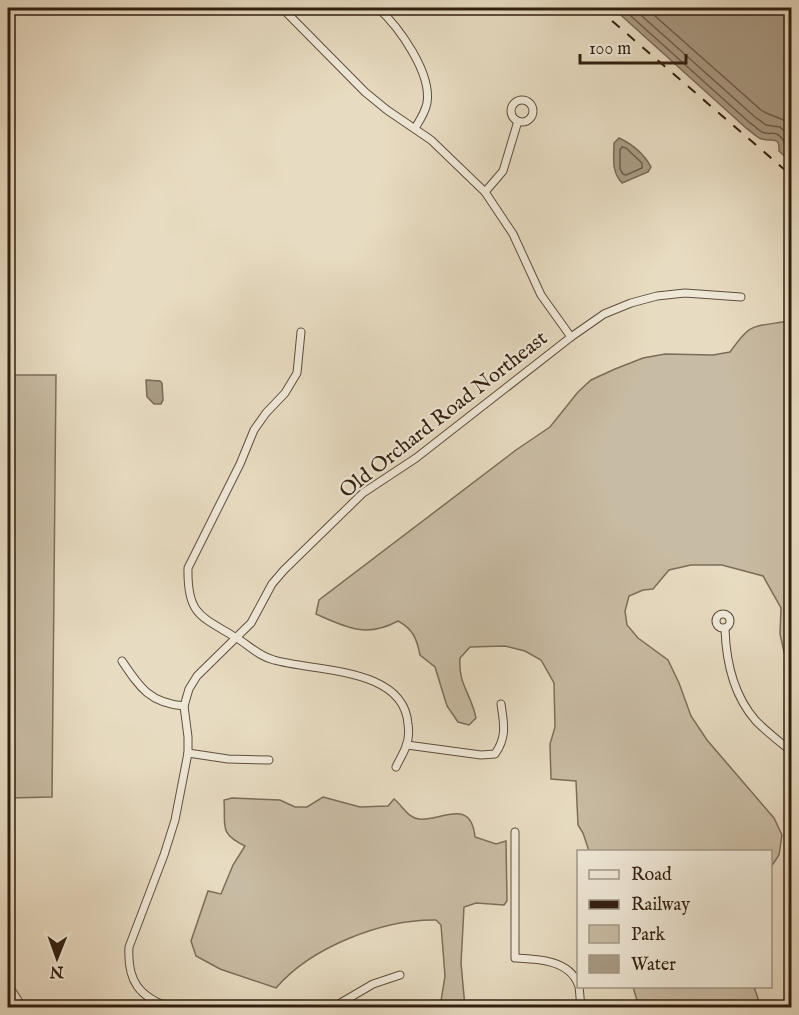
<svg xmlns="http://www.w3.org/2000/svg" width="799" height="1015" font-family="'IM FELL English',serif">
	<style>
		.green { fill: #c8bba3; stroke: #7c6d5a; stroke-width: 1.5 }
		.water { fill: #a99b85; stroke: #796956; stroke-width: 1.5 }
		.lines { fill: none; stroke-linecap: round; stroke-linejoin: round }
		.shore { stroke: #6d5d4a; stroke-width: 1.5 }
		.street-casing { stroke: #5e4e3c; stroke-width: 9 }
		.street { stroke: #efe8d7; stroke-width: 7 }
		.rail { stroke: #311f10; stroke-width: 2; stroke-dasharray: 10 10; stroke-linecap: butt }
		.labels { text-anchor: middle; stroke-width: 4.5; stroke-linejoin: round; paint-order: stroke }
		.street-label { font-size: 21px; fill: #311f10; stroke: #efe8d7 }
	</style>
	<rect width="100%" height="100%" fill="#e7dbc1"/>
	<filter id="stains"><feTurbulence type="fractalNoise" baseFrequency=".00333" numOctaves="4"/><feColorMatrix values="0 0 0 0 .2 0 0 0 0 .09 0 0 0 0 .02 0 0 0 .5 -.17"/></filter>
	<radialGradient id="worn" r=".72"><stop offset=".6" stop-color="#630" stop-opacity="0"/><stop offset="1" stop-color="#630" stop-opacity=".3"/></radialGradient>
	<g class="green">
		<path d="M783,322h9l-1,356 -3,-8 -8,-36 1,-26 -18,-32 -41,-11h-31l-22,5 -16,19 -10,1 -14,6 -4,15 2,14 11,13 30,22 11,23 12,33 16,24 67,78 8,17 -3,20 -8,12 -1,-15 -181,-1 -6,-18 -5,-8 -2,-44 -25,-2 -1,-35 5,-17 -1,-44 -13,-23 -16,-9 -20,-5 -35,1 -10,11c-2,27 11,35 16,60l-7,7 -11,-3 -11,-16 -12,-39 -15,-12c-3,-16 -7,-26 -22,-34 -31,17 -51,7 -82,-7l3,-14 197,-150 34,-23 28,-35 13,-12 24,-11 28,-11 22,-4 48,1 17,-3c20,-28 20,-25 53,-30z"/>
		<polygon points="8,375 56,375 52,797 8,798"/>
		<path d="M323,797l37,10 28,-1 6,-7c8,6 14,19 25,20 20,3 52,-23 56,18l21,7 10,-3 1,60 -3,4 -28,-2 -12,4 -3,56 4,44h-25l5,-31 -4,-51 -5,-5c-53,-1 -125,27 -160,68l-56,-19 -24,-13 -5,-15 17,-50 13,3 12,-29 12,-19c-27,-13 -19,-20 -21,-46l8,-2 48,2 15,7h12z"/>
		<polygon points="633,987 754,987 761,1007 639,1007"/>
	</g>
	<g class="water">
		<path d="M613,8h178v154l-12,-11c1,-16 -7,-9 -17,-12 -5,-1 -11,-8 -16,-11z"/>
		<path d="M619,138c13,6 25,16 32,29l-3,5 -26,11c-11,-11 -8,-26 -8,-40z"/>
		<polygon points="146,380 160,381 162,383 163,400 161,404 154,404 147,397"/>
	</g>
	<g class="lines">
		<g class="shore">
			<path d="M622,8l128,115c4,2 8,7 12,9 5,3 10,0 15,2 8,4 8,14 15,20"/>
			<polyline points="633,8 755,117 766,125 780,127 792,139"/>
			<path d="M646,8l115,102c10,7 21,7 31,15"/>
			<polygon points="622,147 626,148 642,163 642,168 626,175 623,174 620,169 620,150"/>
		</g>
		<g class="street-casing">
			<g id="street">
				<polyline points="282,8 365,92 387,110 431,140 485,192 513,234 541,295 571,337"/>
				<path d="M378,8c21,19 54,65 49,95 -2,10 -7,17 -12,25"/>
				<circle cx="522" cy="111" r="11"/>
				<polyline points="485,192 503,171 518,121"/>
				<path d="M301,332l-4,41 -12,20 -19,20 -12,17 -14,34 -52,104c-1,46 12,48 47,69 14,8 23,19 39,23 42,12 130,7 134,64 1,7 1,15 -2,22 -2,7 -7,14 -10,21"/>
				<circle cx="723" cy="621" r="7"/>
				<path d="M725,629c1,32 9,67 31,92 11,11 24,21 36,31"/>
				<path d="M122,661c18,27 28,42 62,45"/>
				<path d="M407,745l74,10 14,-1c12,-17 9,-30 6,-50"/>
				<polyline points="188,753 228,759 269,760"/>
				<path d="M515,832v126c23,1 54,2 63,26"/>
				<polyline points="8,985 23,1008"/>
				<polyline points="579,986 581,1008"/>
				<path d="M171,1008c-32,-11 -44,-27 -42,-61l35,-92 11,-35 13,-67v-16l-4,-31 5,-17 8,-13 54,-53 21,-39 12,-14 79,-77 53,-35 155,-121 33,-23 27,-11 26,-7 28,-3 56,4"/>
				<polyline points="332,1008 373,984 400,975"/>
			</g>
		</g>
		<use href="#street" class="street"/>
		<polyline class="rail" points="597,8 792,176"/>
	</g>
	<g class="labels">
		<g class="street-label">
			<text transform="translate(443 414) rotate(-38)" y="7">Old Orchard Road Northeast</text>
		</g>
	</g>
	<rect width="799" height="1015" fill="none" stroke="#e7dbc1" stroke-width="30"/>
	<rect x="9" y="9" width="781" height="997" fill="none" stroke="#311f10" stroke-width="3"/>
	<rect x="15" y="15" width="769" height="985" fill="none" stroke="#311f10" stroke-width="1.5"/>
	<rect x="577" y="850" width="195" height="138" fill="#efe8d7" stroke="#a39887" stroke-width="1.5"/>
	<rect x="589" y="870" width="30" height="9" fill="#efe8d7" stroke="#a39887" stroke-width="1.5"/>
	<text x="631" y="880" font-size="18" fill="#311f10">Road</text>
	<rect x="589" y="900" width="30" height="9" fill="#311f10" stroke="#a39887" stroke-width="1.5"/>
	<text x="631" y="910" font-size="18" fill="#311f10">Railway</text>
	<rect x="589" y="925" width="30" height="18" fill="#c8bba3" stroke="#a39887" stroke-width="1.5"/>
	<text x="631" y="940" font-size="18" fill="#311f10">Park</text>
	<rect x="589" y="955" width="30" height="18" fill="#a99b85" stroke="#a39887" stroke-width="1.5"/>
	<text x="631" y="970" font-size="18" fill="#311f10">Water</text>
	<g transform="translate(57 958) rotate(181)" stroke="#efe8d7" stroke-width="4.5" paint-order="stroke">
	<path d="M0-4.5L10 22L0 15L-10 22Z" fill="#311f10"/>
	<text y="-9" font-size="16" font-weight="bold" text-anchor="middle" fill="#311f10">N</text>
	</g>
	<path d="M580 54v9h106v-9" fill="none" stroke="#311f10" stroke-width="3"/>
	<text x="589" y="54" font-size="18" fill="#311f10" stroke="#efe8d7" stroke-width="4.5" paint-order="stroke">100 m</text>
	<rect width="100%" height="100%" filter="url(#stains)"/>
	<rect width="100%" height="100%" fill="url(#worn)"/>
</svg>
